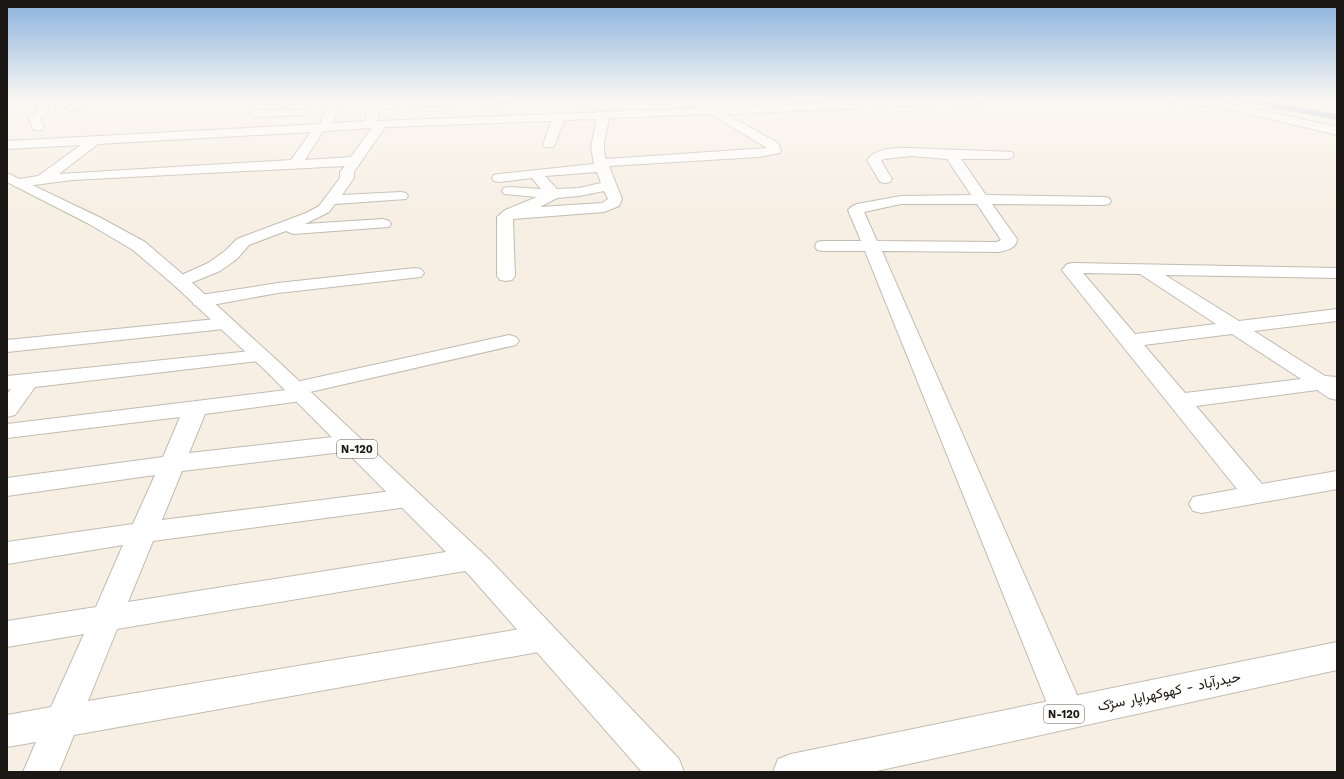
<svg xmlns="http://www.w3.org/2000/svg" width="1344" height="779" font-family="'Work Sans',Vazirmatn,sans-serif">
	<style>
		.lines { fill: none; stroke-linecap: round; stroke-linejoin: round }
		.canal { fill: #9db0cd; fill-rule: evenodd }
		.minor-casing { stroke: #c2bbb1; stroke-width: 2 }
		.trunk-casing { stroke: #c2bbb1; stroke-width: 2 }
		.minor { fill: #fff; fill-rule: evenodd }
		.trunk { fill: #fff; fill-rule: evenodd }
		.labels { text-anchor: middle; stroke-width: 3; stroke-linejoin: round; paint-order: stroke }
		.shield { fill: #fffdfb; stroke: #5f5c59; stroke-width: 1 }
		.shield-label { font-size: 11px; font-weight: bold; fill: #1a1714 }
		.near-street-label { font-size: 14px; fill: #1a1714; stroke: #fffdfb }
	</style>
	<rect width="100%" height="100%" fill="#f7efe4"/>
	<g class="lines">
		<polygon class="canal" points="1241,100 1260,100 1337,114 1337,120 1246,103"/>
		<g class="minor-casing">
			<g id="minor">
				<polygon points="39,100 49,100 46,115 40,119 44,127 42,130 34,130 28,118 35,113"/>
				<polygon points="76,100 87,100 76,111 68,111 66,109"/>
				<path d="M330,100l11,1 -9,22 33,-2 4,-15 6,-3 65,-3h71l-5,3 -126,6 -3,12 531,-21h81l-5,3 -258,11 52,29 3,7 -1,3 -21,4 -150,9 13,33 -3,7 -15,6 -91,7 2,57 -3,4 -6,1 -6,-1 -3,-4v-59l8,-7 32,-13 -33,-3 -2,-3 2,-3 5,-1 32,2 -9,-11 -33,4 -5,-1 -2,-3 2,-3 5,-1 95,-10 -3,-17 6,-28 -33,1 -9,24 -2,3h-8l-2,-3 9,-23 -167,6 -31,45v6l-12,17 59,-3 5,1 2,3 -2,3 -71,5 -6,8 -24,12 78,-5 6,2 2,3 -2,3 -96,7 -7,-3 -37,14 -12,14 -17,12 -39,16 -6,-1 -3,-4 3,-4 33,-15 17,-12 12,-12 69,-26 13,-7 21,-28v-6l5,-6 -273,14 -53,7 -5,-1 -2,-3 2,-3 24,-4 43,-31 -74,4v-8l313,-17zM710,114l57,34 -161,11c-5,-13 1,-28 3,-41zM372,128l-21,29 -46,3 18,-29zM311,132l-20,28 -232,14 39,-30zM597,172l4,11 -22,5 -22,1 -12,-13zM604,191l4,8 -6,4 -62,4 17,-9 22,-2z"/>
				<polygon points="1163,100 1211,100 1253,108 1337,127 1337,135 1232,110 1164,102"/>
				<polygon points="285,109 304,111 306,113 304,115 256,117 252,116 250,114 252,112 256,111"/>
				<path d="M911,148l101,4 2,3 -2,3 -5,1h-46l25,36 118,2 5,1 2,3 -2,3 -5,1 -112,-1 25,35c0,9 -10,11 -18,13l-117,-1 203,462 -5,11 -12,5 -12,-5 -5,-11 -186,-462h-42l-6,-1 -2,-4 2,-4 6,-1h38l-13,-31 3,-3 6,-3 44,-8 70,-1 -24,-36 -36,-3 -27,3 -3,2 11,18 -2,3 -5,1 -5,-1 -13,-22c9,-13 30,-12 44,-12zM901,204h76l24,36 -4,2 -120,-1 -13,-29z"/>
				<path d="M1073,263l264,5v10l-172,-3 74,46 98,-12v12l-83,10 71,45 12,1v23l-8,-2 -12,-8 -121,16 66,78 75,-13v18l-135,24 -9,-2 -4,-7 4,-7 44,-8 -172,-215 -3,-4 5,-6zM1083,273l57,1 76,50 -81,10zM1232,334l69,45 -116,14 -41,-48z"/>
				<polygon points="415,268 421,269 424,273 421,277 278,293 201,307 194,305 192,301 194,297 201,295 278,283"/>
				<polygon points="226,318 233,320 236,324 233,328 7,352 7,340"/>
				<polygon points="509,335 516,337 519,341 516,345 310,392 312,395 309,400 205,414 189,453 351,435 359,438 363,443 359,448 351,451 182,471 162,520 408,489 417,492 421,498 417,504 408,507 153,541 128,602 471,548 481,551 485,559 481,567 471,570 117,629 88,701 544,625 555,629 560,638 555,647 544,651 74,735 59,772 23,772 36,742 7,747 7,715 51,707 84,634 7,647 7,621 96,607 123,545 7,564 7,542 133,524 155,475 7,496 7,478 163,457 180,417 7,438 7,424 286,390 288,384 296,382"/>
				<polygon points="260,350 267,352 270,356 267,360 35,387 15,415 7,417 7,394 11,389 7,390 7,376"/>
			</g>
		</g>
		<g class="trunk-casing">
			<g id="trunk">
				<polygon points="7,173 101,218 145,242 187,278 281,364 490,560 679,759 684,772 642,772 470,576 267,372 175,286 133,250 89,224 7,182"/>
				<polygon points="1337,642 1337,670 872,772 773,772 778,759 791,754"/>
			</g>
		</g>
		<use href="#minor" class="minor"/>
		<use href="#trunk" class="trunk"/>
	</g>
	<linearGradient id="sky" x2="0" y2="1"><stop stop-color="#8ab2dd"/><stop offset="0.48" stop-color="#fbf8f3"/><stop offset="1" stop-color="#fbf8f3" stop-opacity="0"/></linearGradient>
	<rect width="1344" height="209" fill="url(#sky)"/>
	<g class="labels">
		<g class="shield">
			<rect x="337" y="440" width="40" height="18" rx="3"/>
			<rect x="1044" y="705" width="40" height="18" rx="3"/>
		</g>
		<g class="shield-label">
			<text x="357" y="453">N-120</text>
			<text x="1064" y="718">N-120</text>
		</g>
		<g class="near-street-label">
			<text transform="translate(1169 691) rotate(-12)" y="5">حیدرآباد - کھوکھراپار سڑک</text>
		</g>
	</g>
	<rect width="1344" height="779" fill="none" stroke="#1a1714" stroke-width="16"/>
</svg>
